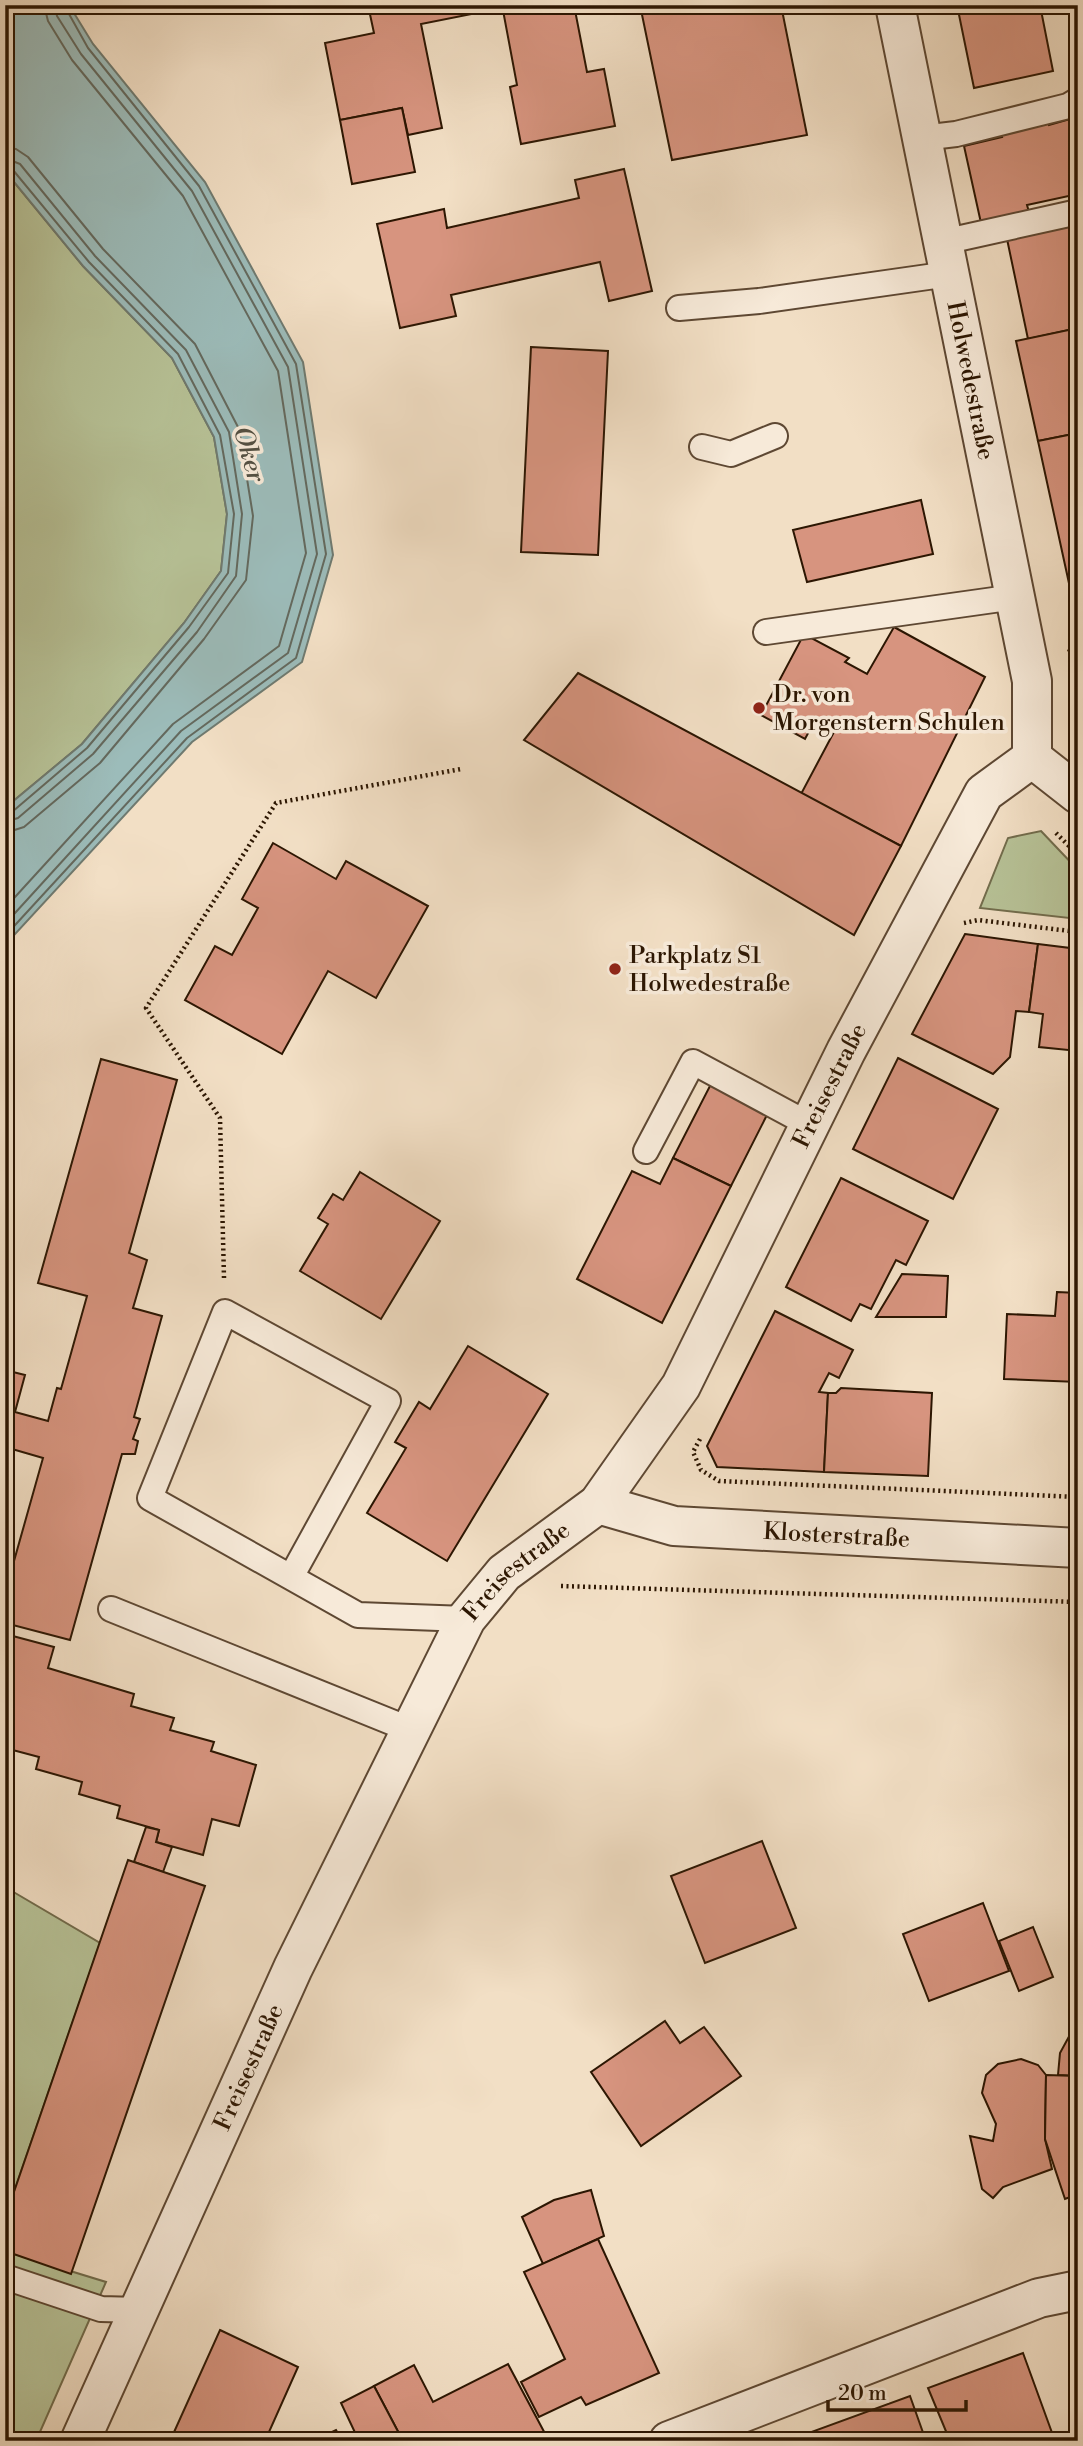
<svg xmlns="http://www.w3.org/2000/svg" width="1083" height="2446" font-family="'Libre Bodoni',serif">
	<style>
		.green { fill: #b7c297; stroke: #726c4c; stroke-width: 2 }
		.water { fill: #9cbcba; stroke: #6f7a70; stroke-width: 2 }
		.lines { fill: none; stroke-linecap: round; stroke-linejoin: round }
		.shore { stroke: #64695e; stroke-width: 2 }
		.building { fill: #d7947f; stroke: #2c1602; stroke-width: 2 }
		.lane-casing { stroke: #5e4833; stroke-width: 28 }
		.street-casing { stroke: #5e4833; stroke-width: 42 }
		.path { stroke: #2c1602; stroke-width: 4.5; stroke-dasharray: 2 3.5; stroke-linecap: butt }
		.lane { stroke: #f7ead9; stroke-width: 24 }
		.street { stroke: #f7ead9; stroke-width: 38 }
		.poi-dot { fill: #8f2418; stroke: #f7ead9; stroke-width: 2.5 }
		.labels { text-anchor: middle; stroke-width: 7; stroke-linejoin: round; paint-order: stroke }
		.street-label { font-size: 24px; fill: #2c1602; stroke: #f7ead9 }
		.poi-label { font-size: 24px; fill: #2c1602; stroke: #f7ead9; text-anchor: start }
		.water-label { font-size: 26px; font-style: italic; fill: #535042; stroke: #f7ead9 }
	</style>
	<rect width="100%" height="100%" fill="#f2dfc5"/>
	<filter id="stains"><feTurbulence type="fractalNoise" baseFrequency=".00286" numOctaves="4"/><feColorMatrix values="0 0 0 0 .2 0 0 0 0 .09 0 0 0 0 .02 0 0 0 .5 -.17"/></filter>
	<radialGradient id="worn" r=".72"><stop offset=".6" stop-color="#630" stop-opacity="0"/><stop offset="1" stop-color="#630" stop-opacity=".3"/></radialGradient>
	<g class="green">
		<polygon points="5,171 83,266 172,358 214,437 227,514 221,571 184,623 82,744 5,808"/>
		<polygon points="1041,831 1078,870 1078,919 980,908 1008,838"/>
		<polygon points="5,1887 100,1943 5,2218"/>
		<polygon points="5,2251 106,2282 36,2441 5,2441"/>
	</g>
	<polygon class="water" points="5,5 69,5 93,44 205,182 303,362 333,555 302,662 192,742 5,945 5,808 82,744 184,623 221,571 227,514 214,437 172,358 83,266 5,171"/>
	<g class="lines">
		<g class="shore">
			<polyline points="5,148 16,149 28,157 103,249 195,344 239,429 253,516 246,580 204,639 100,763 24,827 5,833"/>
			<polyline points="5,158 20,164 95,256 186,350 229,432 242,514 236,576 197,632 93,754 18,818 5,822"/>
			<polyline points="5,167 13,170 89,262 178,354 220,435 234,514 228,573 189,627 87,748 12,812 5,813"/>
			<polyline points="5,908 173,724 279,646 306,553 278,371 183,196 72,60 48,21 44,5"/>
			<polyline points="5,924 181,731 288,653 317,554 288,367 192,191 81,54 57,16 55,5"/>
			<polyline points="5,936 187,738 296,658 326,554 296,364 199,186 88,48 64,5"/>
		</g>
	</g>
	<g class="building">
		<polygon points="368,5 502,5 502,8 421,24 442,128 408,135 402,108 340,120 325,43 374,33"/>
		<polygon points="502,5 574,5 587,72 604,69 615,126 521,144 510,87 517,85"/>
		<polygon points="640,5 781,5 807,135 672,160"/>
		<polygon points="957,5 1040,5 1053,71 974,88"/>
		<polygon points="402,108 415,172 352,184 340,120"/>
		<polygon points="1070,119 1078,153 1078,194 1027,205 1029,212 981,223 964,146 1002,137 1000,131 1048,120 1049,125"/>
		<polygon points="624,169 652,291 609,301 600,262 451,295 456,316 400,328 377,224 444,209 447,228 579,198 575,180"/>
		<polygon points="1078,224 1078,328 1028,339 1007,239"/>
		<polygon points="1078,328 1078,433 1038,441 1016,341"/>
		<polygon points="531,347 608,351 598,555 521,552"/>
		<polygon points="1078,433 1078,596 1072,597 1038,441"/>
		<polygon points="921,500 933,554 807,582 793,530"/>
		<polygon points="894,627 985,677 901,846 801,794 834,732 814,722 805,739 761,715 804,634 849,658 845,662 867,674"/>
		<polygon points="578,673 901,846 854,935 524,740"/>
		<polygon points="273,843 336,879 346,861 428,906 376,998 328,971 282,1054 185,1000 215,946 232,955 258,908 242,899"/>
		<polygon points="965,934 1038,944 1029,1012 1016,1011 1010,1057 993,1074 912,1034"/>
		<polygon points="1038,944 1078,949 1078,1051 1039,1047 1043,1014 1029,1012"/>
		<polygon points="898,1058 998,1109 953,1199 853,1149"/>
		<polygon points="101,1059 177,1080 129,1253 147,1260 133,1308 162,1316 134,1417 140,1419 133,1439 138,1441 135,1454 122,1454 70,1640 5,1623 5,1593 43,1458 5,1447 5,1370 25,1375 15,1412 48,1421 57,1388 61,1389 87,1296 38,1283"/>
		<polygon points="712,1082 769,1111 731,1186 673,1158"/>
		<polygon points="673,1158 731,1186 662,1323 577,1279 632,1171 660,1184"/>
		<polygon points="360,1172 440,1221 381,1319 300,1271 328,1224 318,1218 333,1194 343,1200"/>
		<polygon points="841,1178 928,1221 906,1265 896,1260 871,1309 860,1304 851,1321 786,1287"/>
		<polygon points="902,1274 948,1276 946,1317 876,1317"/>
		<polygon points="1057,1292 1078,1293 1078,1382 1004,1379 1007,1314 1055,1316"/>
		<polygon points="775,1311 853,1350 839,1378 829,1373 819,1392 828,1393 824,1472 717,1467 707,1446"/>
		<polygon points="468,1346 548,1394 447,1561 367,1513 406,1448 395,1442 419,1402 430,1409"/>
		<polygon points="841,1388 932,1393 928,1476 824,1472 828,1393 836,1393"/>
		<polygon points="9,1635 54,1647 48,1668 134,1694 131,1706 174,1718 170,1730 214,1742 211,1751 256,1765 239,1826 212,1819 203,1855 156,1842 159,1830 117,1818 120,1806 79,1794 82,1782 36,1769 39,1757 5,1748 5,1649"/>
		<polygon points="146,1827 159,1830 156,1842 172,1847 163,1872 134,1862"/>
		<polygon points="762,1841 796,1928 705,1963 671,1876"/>
		<polygon points="128,1860 205,1886 71,2274 5,2251 5,2218"/>
		<polygon points="983,1903 1009,1971 929,2001 903,1934"/>
		<polygon points="1033,1927 1053,1977 1019,1991 999,1941"/>
		<polygon points="1078,2020 1078,2076 1058,2075 1060,2053"/>
		<polygon points="665,2021 680,2043 704,2027 741,2076 641,2146 591,2072"/>
		<polygon points="1021,2059 1038,2065 1046,2075 1045,2139 1052,2169 1003,2187 993,2198 982,2189 970,2136 993,2141 996,2124 982,2093 986,2075 998,2064"/>
		<polygon points="1046,2075 1078,2076 1078,2194 1065,2199 1045,2139"/>
		<polygon points="591,2190 604,2236 543,2264 522,2217 554,2200"/>
		<polygon points="598,2239 659,2373 586,2405 581,2397 539,2417 521,2382 565,2359 524,2272"/>
		<polygon points="220,2330 298,2367 265,2441 170,2441"/>
		<polygon points="1023,2353 1055,2441 950,2441 928,2388"/>
		<polygon points="508,2364 549,2441 403,2441 374,2386 414,2365 433,2402"/>
		<polygon points="374,2386 403,2441 359,2441 341,2403"/>
		<polygon points="910,2396 926,2441 805,2441 803,2435"/>
		<polygon points="336,2430 342,2441 313,2441"/>
	</g>
	<g class="lines">
		<g class="lane-casing">
			<g id="lane">
				<polyline points="922,138 956,134 1068,106 1078,100"/>
				<polyline points="943,242 1078,212"/>
				<polyline points="679,308 759,301 949,274"/>
				<polyline points="702,447 731,454 775,436"/>
				<polyline points="766,632 1015,597"/>
				<polyline points="646,1151 693,1062 810,1125"/>
				<polyline points="291,1577 388,1401 225,1312 150,1498 358,1615 466,1619"/>
				<polyline points="111,1609 411,1730"/>
				<polyline points="5,2277 101,2309 139,2310"/>
			</g>
		</g>
		<g class="street-casing">
			<g id="street">
				<path id="s1" d="M895,5l137,676v77"/>
				<polyline points="1032,758 1078,794"/>
				<path id="s2" d="M598,1504l76,22 404,22"/>
				<path id="s3" d="M80,2441l213,-473 173,-349 38,-46 94,-69 83,-118 165,-335 138,-258 48,-35"/>
				<polyline points="669,2441 1039,2298 1078,2290"/>
			</g>
		</g>
		<g class="path">
			<polyline points="1068,652 1078,647"/>
			<polyline points="1056,833 1078,855"/>
			<polyline points="964,923 978,920 1078,932"/>
			<polyline points="224,1278 220,1118 146,1008 276,803 461,769"/>
			<polyline points="700,1439 693,1452 701,1470 719,1481 1078,1497"/>
			<polyline points="561,1586 1078,1602"/>
		</g>
		<use href="#lane" class="lane"/>
		<use href="#street" class="street"/>
	</g>
	<g class="poi-dot">
		<circle cx="759" cy="708" r="7"/>
		<circle cx="615" cy="969" r="7"/>
	</g>
	<g class="labels">
		<g class="street-label">
			<text dy="8" stroke="none"><textPath href="#s1" startOffset="383">Holwedestraße</textPath></text>
			<text dy="8" stroke="none"><textPath href="#s3" startOffset="1564">Freisestraße</textPath></text>
			<text dy="8" stroke="none"><textPath href="#s2" startOffset="242">Klosterstraße</textPath></text>
			<text dy="8" stroke="none"><textPath href="#s3" startOffset="978">Freisestraße</textPath></text>
			<text dy="8" stroke="none"><textPath href="#s3" startOffset="410">Freisestraße</textPath></text>
		</g>
		<g class="poi-label">
			<text x="773" y="702">Dr. von<tspan x="773" dy="28">Morgenstern Schulen</tspan></text>
			<text x="629" y="963">Parkplatz S1<tspan x="629" dy="28">Holwedestraße</tspan></text>
		</g>
		<g class="water-label">
			<text transform="translate(250 454) rotate(74)" y="9">Oker</text>
		</g>
	</g>
	<rect width="1083" height="2446" fill="none" stroke="#f2dfc5" stroke-width="28"/>
	<rect x="7" y="7" width="1069" height="2432" fill="none" stroke="#2c1602" stroke-width="3.5"/>
	<rect x="14" y="14" width="1055" height="2418" fill="none" stroke="#2c1602" stroke-width="2"/>
	<path d="M828 2400v10h138v-10" fill="none" stroke="#2c1602" stroke-width="3.5"/>
	<text x="838" y="2400" font-size="21" fill="#2c1602" stroke="#f7ead9" stroke-width="5" paint-order="stroke">20 m</text>
	<rect width="100%" height="100%" filter="url(#stains)"/>
	<rect width="100%" height="100%" fill="url(#worn)"/>
</svg>
